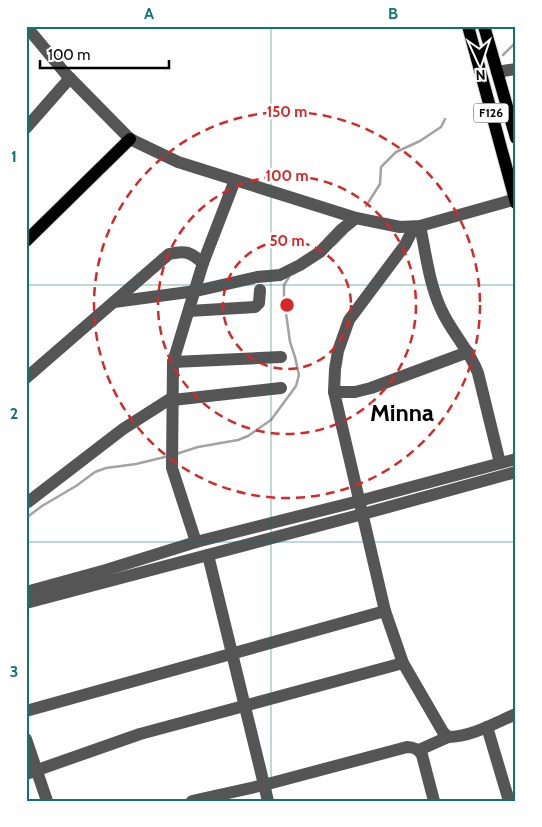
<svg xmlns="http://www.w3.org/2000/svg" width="542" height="827" font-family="Cabin,sans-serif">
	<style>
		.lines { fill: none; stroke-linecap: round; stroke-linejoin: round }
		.stream { stroke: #a3a3a3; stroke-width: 2.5 }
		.major-casing { stroke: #dbdbdb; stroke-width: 14 }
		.minor { stroke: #555; stroke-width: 12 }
		.major { stroke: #000; stroke-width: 12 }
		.grid { fill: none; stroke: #0f766e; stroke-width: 1; stroke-opacity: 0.55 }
		.ring { fill: none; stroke: #d62828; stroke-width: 2.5; stroke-dasharray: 9 6 }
		.labels { text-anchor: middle; stroke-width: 5; stroke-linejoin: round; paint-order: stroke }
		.shield { fill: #fff; stroke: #4c4c4c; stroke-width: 1 }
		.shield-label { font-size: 12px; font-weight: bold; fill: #000 }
		.town-label { font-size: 24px; font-weight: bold; fill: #000; stroke: #fff }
		.centre { fill: #d62828; stroke: #fff; stroke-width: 2.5 }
		.ring-label { font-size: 15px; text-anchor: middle; font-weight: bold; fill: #d62828; stroke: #fff; stroke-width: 5; stroke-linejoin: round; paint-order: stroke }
		.neatline { fill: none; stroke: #0f766e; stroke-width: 2 }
		.grid-label { font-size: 16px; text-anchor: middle; font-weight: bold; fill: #0f766e }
	</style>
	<rect width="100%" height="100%" fill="#fff"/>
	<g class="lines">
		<g class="stream">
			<polyline points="503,55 516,42"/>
			<polyline points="366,206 380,184 381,167 396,152 420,141 441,127 445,119"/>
			<polyline points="334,245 346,233"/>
			<polyline points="176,454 198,447 238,440 248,436 271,420 296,386 299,375 295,357 290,342 284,299 284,285 289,277"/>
			<polyline points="26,518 42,506 76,486 95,472 106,468 136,464 169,456"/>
		</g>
		<g class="major-casing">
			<g id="major">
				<polyline points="468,26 516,203"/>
				<polyline points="484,26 516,138"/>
				<polyline points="26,241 130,139"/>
			</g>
		</g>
		<g class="minor">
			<polyline points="26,26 65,73 130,139 178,162 356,218 400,227 420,226 516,199"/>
			<polyline points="497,72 516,69"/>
			<polyline points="26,128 70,78"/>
			<path d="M420,226c6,28 9,57 21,83 10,23 28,40 37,64l22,90"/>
			<path d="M414,227l-9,18 -56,75 -11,31 -3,18 -1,23 51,219 18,52 40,69 5,5c23,0 47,-14 68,-23"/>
			<polyline points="114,302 196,291 257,277 280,275 300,265 320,252 341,230 356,218"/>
			<polyline points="189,311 255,307 259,303 260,290"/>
			<polyline points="173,362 281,357"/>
			<path d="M26,378l143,-124c17,-4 21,-2 34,9"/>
			<polyline points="334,392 355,392 371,388 468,352"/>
			<polyline points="173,400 281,388"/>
			<polyline points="28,502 123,429 173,397"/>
			<polyline points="196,542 172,468 173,362 203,263 235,180"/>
			<polyline points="208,555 268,801"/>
			<polyline points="26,592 106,570 196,542 359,501 516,459"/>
			<polyline points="26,603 363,514 516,472"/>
			<polyline points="26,711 385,611"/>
			<polyline points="487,727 509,801"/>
			<polyline points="26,739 47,801"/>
			<polyline points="419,750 448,737"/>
			<polyline points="26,774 140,734 403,663"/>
			<path d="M192,801l72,-16 143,-38c7,0 11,2 15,8l12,46"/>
		</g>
		<use href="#major" class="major"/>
	</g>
	<path class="grid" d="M271,26v775M26,285h490M26,542h490"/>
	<g class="ring">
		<circle cx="287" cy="305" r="64"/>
		<circle cx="287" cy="305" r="129"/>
		<circle cx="287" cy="305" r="193"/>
	</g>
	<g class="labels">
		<rect class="shield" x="473.5" y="103.5" width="35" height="19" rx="4"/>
		<g class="shield-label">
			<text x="491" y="117">F126</text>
		</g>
		<g class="town-label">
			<text x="402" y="421">Minna</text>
		</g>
	</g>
	<circle cx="287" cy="305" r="8" class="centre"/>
	<g class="ring-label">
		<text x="287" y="117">150 m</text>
		<text x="287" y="181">100 m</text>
		<text x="287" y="246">50 m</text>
	</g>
	<rect width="542" height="827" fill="none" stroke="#ffffff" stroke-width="55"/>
	<g transform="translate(480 62) rotate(177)" stroke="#ffffff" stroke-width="4" paint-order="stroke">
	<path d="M0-4L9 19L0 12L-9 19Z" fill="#000000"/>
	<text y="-8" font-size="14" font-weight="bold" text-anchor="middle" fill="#000000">N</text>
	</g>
	<path d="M40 60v8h129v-8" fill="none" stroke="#000000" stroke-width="2.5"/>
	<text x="48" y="60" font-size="15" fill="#000000" stroke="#ffffff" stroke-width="4" paint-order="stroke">100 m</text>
	<rect x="28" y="28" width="486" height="772" class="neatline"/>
	<g class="grid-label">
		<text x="149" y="19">A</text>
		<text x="393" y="19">B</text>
		<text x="14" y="162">1</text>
		<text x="14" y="419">2</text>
		<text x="14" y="677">3</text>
	</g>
</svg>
